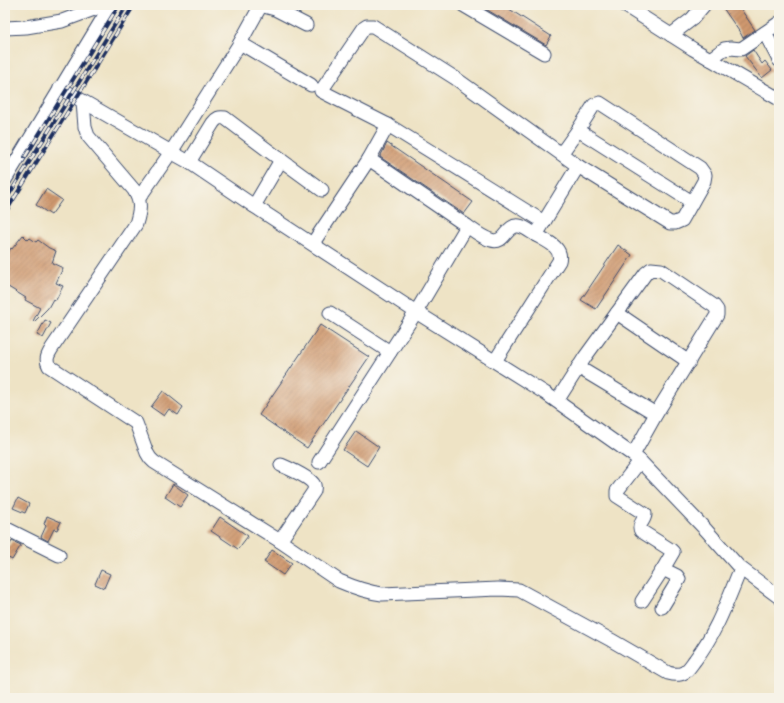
<svg xmlns="http://www.w3.org/2000/svg" width="784" height="703" font-family="'Comic Neue',sans-serif">
	<style>
		.building { fill: url(#building-hatch) }
		.lines { fill: none; stroke-linecap: round; stroke-linejoin: round }
		.minor-casing { stroke: #3b4a6d; stroke-width: 15 }
		.minor { stroke: #fff; stroke-width: 13 }
		.rail-casing { stroke: #1b2f5e; stroke-width: 4 }
		.rail { stroke: #f7f3e8; stroke-width: 2.5; stroke-dasharray: 8; stroke-linecap: butt }
	</style>
	<defs>
		<pattern id="building-hatch" width="6" height="6" patternUnits="userSpaceOnUse"><rect width="6" height="6" fill="#cf986e"/><path d="M-1 1l2-2M0 6l6-6M5 7l2-2" fill="none" stroke="#a77c5e"/></pattern>
	</defs>
	<rect width="100%" height="100%" fill="#f7f3e8"/>
	<filter id="ink" filterUnits="userSpaceOnUse"><feTurbulence type="fractalNoise" baseFrequency=".025" numOctaves="2"/><feDisplacementMap in="SourceGraphic" scale="8" xChannelSelector="R" yChannelSelector="G"/><feConvolveMatrix kernelMatrix="1 2 1 2 8 2 1 2 1" color-interpolation-filters="sRGB"/></filter>
	<filter id="wash" filterUnits="userSpaceOnUse"><feTurbulence type="fractalNoise" baseFrequency=".012" numOctaves="4" result="noise"/><feDisplacementMap in="SourceGraphic" scale="16" xChannelSelector="R" yChannelSelector="G"/><feGaussianBlur stdDeviation="0.9" result="paint"/><feColorMatrix in="noise" values="0 0 0 0 0 0 0 0 0 0 0 0 0 0 0 0 0 1.4 0 .05"/><feComposite in="paint" operator="in"/></filter>
	<g filter="url(#wash)">
		<rect width="100%" height="100%" fill="#eee3c5"/>
		<g id="blocks">
			<g class="building">
				<polygon points="486,5 503,5 551,36 546,45 484,8"/>
				<polygon points="728,5 738,5 755,30 743,38 741,34 723,8"/>
				<polygon points="753,50 762,64 765,61 772,70 762,78 745,56"/>
				<polygon points="387,143 473,202 464,214 380,157"/>
				<polygon points="46,189 62,200 51,215 36,205"/>
				<polygon points="23,235 28,240 30,238 36,242 38,240 49,248 56,251 52,263 63,268 56,283 63,286 56,300 53,299 48,308 34,322 33,321 40,308 25,300 26,298 5,285 5,258 11,248 12,249"/>
				<polygon points="618,245 632,255 596,309 581,300"/>
				<polygon points="45,320 51,323 43,338 37,335"/>
				<polygon points="320,325 369,357 307,448 259,415"/>
				<polygon points="163,391 183,407 178,415 169,409 164,416 151,407"/>
				<polygon points="356,431 379,447 367,466 343,450"/>
				<polygon points="173,484 188,495 180,507 165,497"/>
				<polygon points="18,498 29,504 25,513 13,508"/>
				<polygon points="47,516 61,522 57,530 54,529 48,541 41,537 46,526 44,524"/>
				<polygon points="220,517 248,536 238,549 211,531"/>
				<polygon points="12,541 21,545 12,560 5,556 5,553"/>
				<polygon points="272,550 292,563 283,575 264,562"/>
				<polygon points="101,570 110,574 104,588 95,584"/>
			</g>
		</g>
	</g>
	<g filter="url(#ink)">
		<use href="#blocks" fill-opacity="0" stroke="#3b4a6d" stroke-width="1"/>
		<g class="lines">
			<g class="minor-casing">
				<g id="minor">
					<polyline points="260,5 275,9 306,25"/>
					<polyline points="463,5 544,53"/>
					<polyline points="624,5 693,49 779,99"/>
					<polyline points="5,28 26,27 62,21 105,5"/>
					<polyline points="765,33 779,60"/>
					<polyline points="671,35 692,19 704,5"/>
					<polyline points="240,43 311,85"/>
					<polyline points="710,59 724,49 731,48 741,49 779,23"/>
					<polyline points="60,88 171,152 240,43 261,5"/>
					<path d="M83,102l2,25 3,9 46,54c8,13 6,20 2,34l-84,124c-4,7 -7,11 -3,18l87,57 11,30 3,5 4,4 126,79 59,40c14,6 27,11 43,13l116,-5 21,1 92,50 57,33c4,1 8,2 12,1 7,-1 11,-9 15,-14 21,-28 30,-53 43,-85"/>
					<polyline points="578,130 692,202"/>
					<polyline points="369,159 388,125"/>
					<path d="M189,162l24,-39c4,-5 6,-6 12,-5l56,42"/>
					<polyline points="5,180 111,5"/>
					<path d="M139,198l32,-46 18,10 65,44 162,106 129,81 88,62 7,6 -23,30v5l28,18c0,7 -8,10 -4,17l30,19 2,2 -10,17 -21,32"/>
					<polyline points="254,206 281,160 322,190"/>
					<polyline points="544,222 388,125 321,91 364,28 367,26 373,26 455,78 578,166 670,223 675,223 682,220 704,181 705,175 700,168 600,103 594,105 578,130 561,154"/>
					<path d="M467,226c7,5 16,12 24,14 14,5 15,-16 28,-14 6,1 12,6 17,9"/>
					<polyline points="313,243 369,159 467,226 416,312 319,462"/>
					<polyline points="330,313 390,352"/>
					<polyline points="617,313 689,362"/>
					<path d="M495,361l64,-100c4,-14 -13,-20 -23,-26l42,-69"/>
					<polyline points="578,367 656,414"/>
					<polyline points="557,401 585,357 646,273 651,269 661,270 714,306 717,310 717,315 656,414 633,455"/>
					<polyline points="640,461 706,530 739,567 779,597"/>
					<polyline points="5,528 59,555"/>
					<path d="M280,541l34,-50c0,-2 1,-4 0,-6 -3,-7 -26,-17 -33,-20"/>
					<polyline points="662,607 679,579 677,576 663,569"/>
				</g>
			</g>
			<use href="#minor" class="minor"/>
			<g class="rail-casing">
				<g id="rail">
					<polyline points="25,157 119,5"/>
					<polyline points="5,201 127,5"/>
					<polyline points="5,213 134,5"/>
				</g>
			</g>
			<use href="#rail" class="rail"/>
		</g>
	</g>
	<rect width="784" height="703" fill="none" stroke="#f7f3e8" stroke-width="20"/>
</svg>
